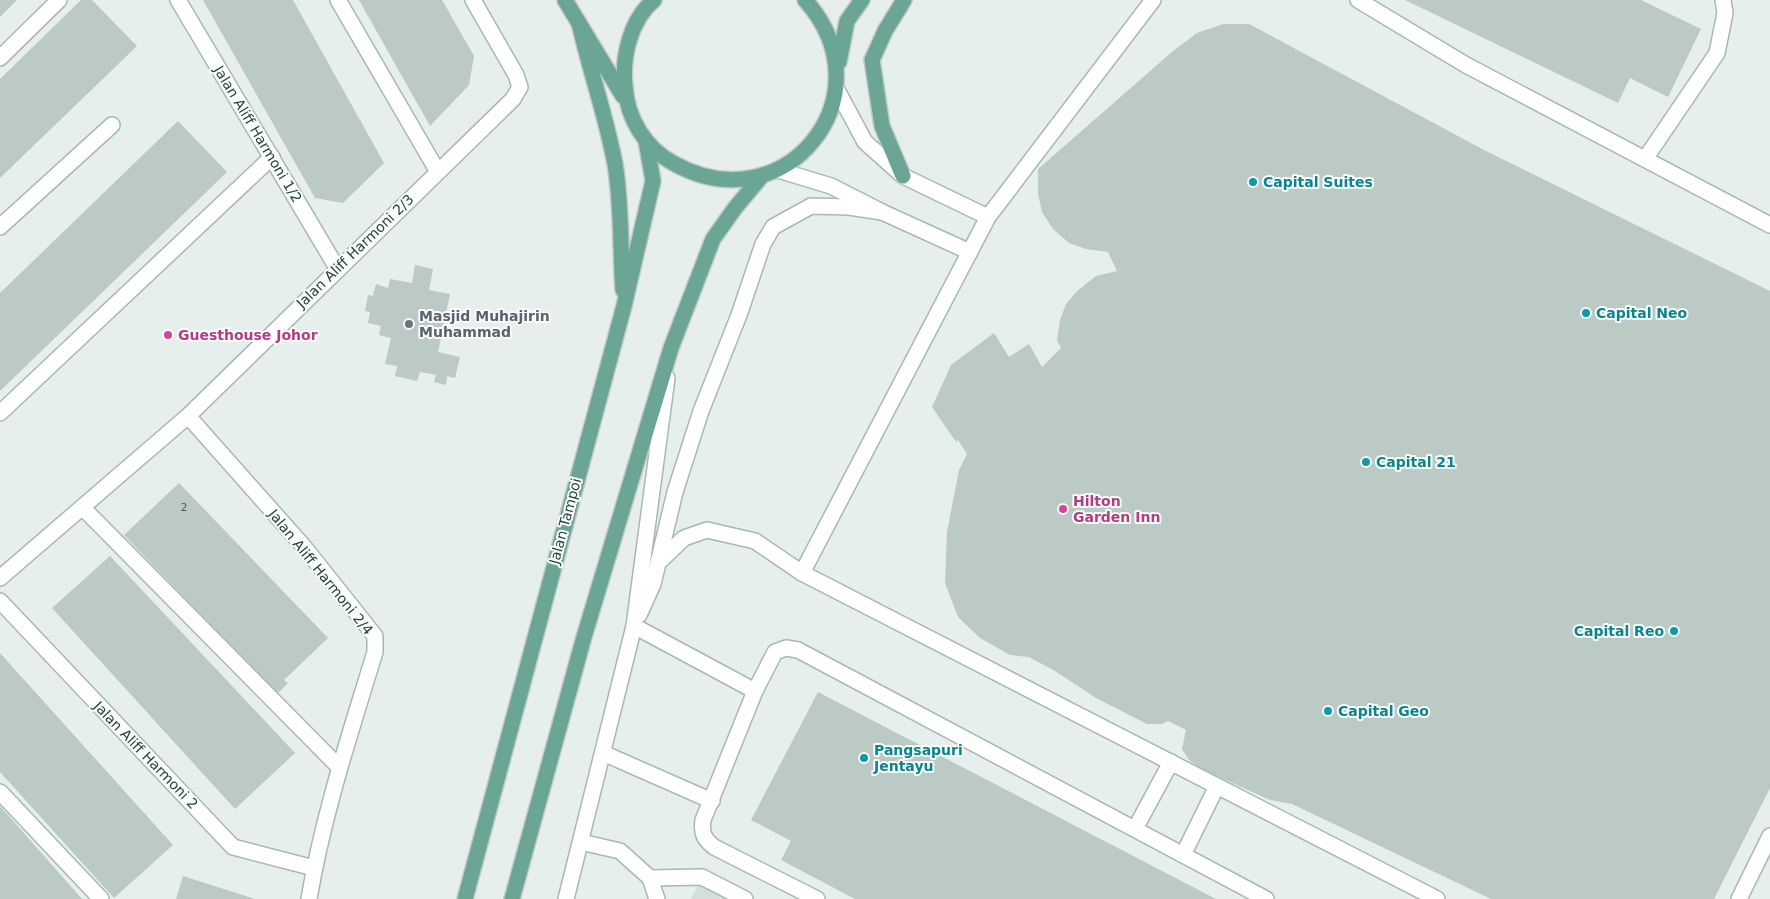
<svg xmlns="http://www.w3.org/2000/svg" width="1770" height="899" font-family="'DejaVu Sans',sans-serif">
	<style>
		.built { fill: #d4dfda }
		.building { fill: #bbcac4 }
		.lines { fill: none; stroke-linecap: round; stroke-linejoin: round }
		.minor-casing { stroke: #a8b8b2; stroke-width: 18 }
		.major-casing { stroke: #c2cac8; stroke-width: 18 }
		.minor { stroke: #fff; stroke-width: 15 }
		.major { stroke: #6aa596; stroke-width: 15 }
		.culture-dot { fill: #0f9aa8; stroke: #f7fbf9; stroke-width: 2 }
		.worship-dot { fill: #6b7280; stroke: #f7fbf9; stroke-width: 2 }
		.hotel-dot { fill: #d1479c; stroke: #f7fbf9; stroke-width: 2 }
		.labels { text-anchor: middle; stroke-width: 4; stroke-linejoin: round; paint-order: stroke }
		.number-label { font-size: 11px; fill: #4a645c }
		.street-label { font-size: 14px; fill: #24423a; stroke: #f7fbf9 }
		.culture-label { font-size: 14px; font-weight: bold; fill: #0d838f; stroke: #f7fbf9; text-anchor: start }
		.worship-label { font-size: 14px; font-weight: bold; fill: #5b616d; stroke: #f7fbf9; text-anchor: start }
		.hotel-label { font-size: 14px; font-weight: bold; fill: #b23c85; stroke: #f7fbf9; text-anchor: start }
	</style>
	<rect width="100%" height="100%" fill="#e6efeb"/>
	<polygon class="built" points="699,884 728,899 691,899"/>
	<g class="building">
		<polygon points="0,0 17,0 0,17"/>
		<polygon points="81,0 92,0 137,46 0,178 0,79"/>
		<polygon points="203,0 293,0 384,163 343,203 315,198"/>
		<polygon points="359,0 442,0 474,56 469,85 430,126"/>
		<polygon points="1405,0 1641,0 1701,29 1668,97 1630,78 1618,103"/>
		<polygon points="1223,24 1249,24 1484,150 1770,291 1770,788 1714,899 1491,899 1292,804 1270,800 1201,769 1189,760 1182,749 1186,730 1168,721 1162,724 1147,724 1096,698 1055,671 1029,657 1010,655 980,638 958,617 945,583 947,532 959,470 967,454 958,440 956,442 932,407 951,365 994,333 1009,357 1029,344 1042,367 1061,348 1057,340 1060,320 1066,304 1077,291 1096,276 1117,271 1108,252 1086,249 1069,243 1053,229 1042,212 1038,194 1038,169 1173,51 1197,33"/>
		<polygon points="178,121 227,172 0,391 0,293"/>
		<polygon points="415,265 433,269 429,290 450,294 438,352 460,357 455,378 447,376 446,385 434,382 436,375 420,372 417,381 395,376 397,366 385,364 391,338 379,335 381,326 368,323 370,312 365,311 368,295 373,296 376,284 388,288 390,279 412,283"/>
		<polygon points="179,483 328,638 284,680 288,683 277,694 124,535"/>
		<polygon points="110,556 295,753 235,809 52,608"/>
		<polygon points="0,653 173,845 114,898 0,772"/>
		<polygon points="818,692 1216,899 855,899 781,860 791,841 751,820"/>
		<polygon points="0,806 82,899 0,899"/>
		<polygon points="183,876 255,899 176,899"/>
	</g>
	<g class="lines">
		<g class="minor-casing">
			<g id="minor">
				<polyline points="178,0 337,268"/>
				<polyline points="338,0 438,172"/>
				<polyline points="1358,0 1466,65 1770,225"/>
				<polyline points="0,58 59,0"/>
				<polyline points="836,88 865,142 903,176 988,217"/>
				<polyline points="1645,159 1717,53 1725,13 1723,0"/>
				<polyline points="778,170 831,186 882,212 970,252"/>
				<polyline points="0,227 112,125"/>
				<polyline points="0,413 272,157"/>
				<path d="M188,416l117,132 70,88v16c-25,82 -52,163 -66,247"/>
				<polyline points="83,508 339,767"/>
				<polyline points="661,560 684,538 707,530 755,541 802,573 1437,899"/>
				<polyline points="802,573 988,217 1153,0"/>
				<polyline points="0,578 188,416 513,99 520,87 516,75 473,0"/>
				<polyline points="0,601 233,847 314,868"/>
				<polyline points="639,615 653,584 675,492 701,411 739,315 763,244 773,227 811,206 849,207 882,212"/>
				<polyline points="634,626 755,691"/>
				<polyline points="603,753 712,801"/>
				<polyline points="0,792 101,899"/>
				<polyline points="1135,829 1171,762"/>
				<polyline points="581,842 620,851 650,878 657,899"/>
				<polyline points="1183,855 1217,786"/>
				<polyline points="650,878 702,877 745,899"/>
				<polyline points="566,899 634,626 667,378"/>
				<path d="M817,899l-103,-52c-10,-8 -13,-14 -11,-27l52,-129 20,-39 11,-4 12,2 468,249"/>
				<polyline points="1739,899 1770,836"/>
			</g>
		</g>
		<g class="major-casing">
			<g id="major">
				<polyline points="565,0 623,96"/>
				<path d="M654,0c-24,20 -32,57 -29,86 2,32 20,62 48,77 111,63 218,-67 132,-163"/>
				<path d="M579,23c11,48 27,93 36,141 7,41 5,85 8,126"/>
				<polyline points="839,62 847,21 862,0"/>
				<polyline points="903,176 882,126 872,60 885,31 904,0"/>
				<polyline points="465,899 624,306 653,181 646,141"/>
				<polyline points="512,899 584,637 671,348 713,239 735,208 761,177"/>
			</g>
		</g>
		<use href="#minor" class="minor"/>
		<use href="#major" class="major"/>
	</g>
	<g class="culture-dot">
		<circle cx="1253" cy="182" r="5"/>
		<circle cx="1586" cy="313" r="5"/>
		<circle cx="1366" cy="462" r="5"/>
		<circle cx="1674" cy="631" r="5"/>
		<circle cx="1328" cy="711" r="5"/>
		<circle cx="864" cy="758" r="5"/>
	</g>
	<circle class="worship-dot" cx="409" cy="324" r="5"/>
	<g class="hotel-dot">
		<circle cx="168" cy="335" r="5"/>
		<circle cx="1063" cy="509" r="5"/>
	</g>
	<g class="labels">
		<g class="number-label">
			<text x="184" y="511">2</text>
		</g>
		<g class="street-label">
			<text transform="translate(258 134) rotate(59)" y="5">Jalan Aliff Harmoni 1/2</text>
			<text transform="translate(355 251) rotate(-44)" y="5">Jalan Aliff Harmoni 2/3</text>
			<text transform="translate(565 521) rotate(-75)" y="5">Jalan Tampoi</text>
			<text transform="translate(321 572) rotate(51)" y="5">Jalan Aliff Harmoni 2/4</text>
			<text transform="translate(146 755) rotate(46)" y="5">Jalan Aliff Harmoni 2</text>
		</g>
		<g class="culture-label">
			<text x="1263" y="187">Capital Suites</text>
			<text x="1596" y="318">Capital Neo</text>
			<text x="1376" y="467">Capital 21</text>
			<text x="1664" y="636" text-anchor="end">Capital Reo</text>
			<text x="1338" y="716">Capital Geo</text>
			<text x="874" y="755">Pangsapuri<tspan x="874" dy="16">Jentayu</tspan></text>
		</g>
		<g class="worship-label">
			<text x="419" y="321">Masjid Muhajirin<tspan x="419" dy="16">Muhammad</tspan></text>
		</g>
		<g class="hotel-label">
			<text x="178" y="340">Guesthouse Johor</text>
			<text x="1073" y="506">Hilton<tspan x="1073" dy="16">Garden Inn</tspan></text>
		</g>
	</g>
</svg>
